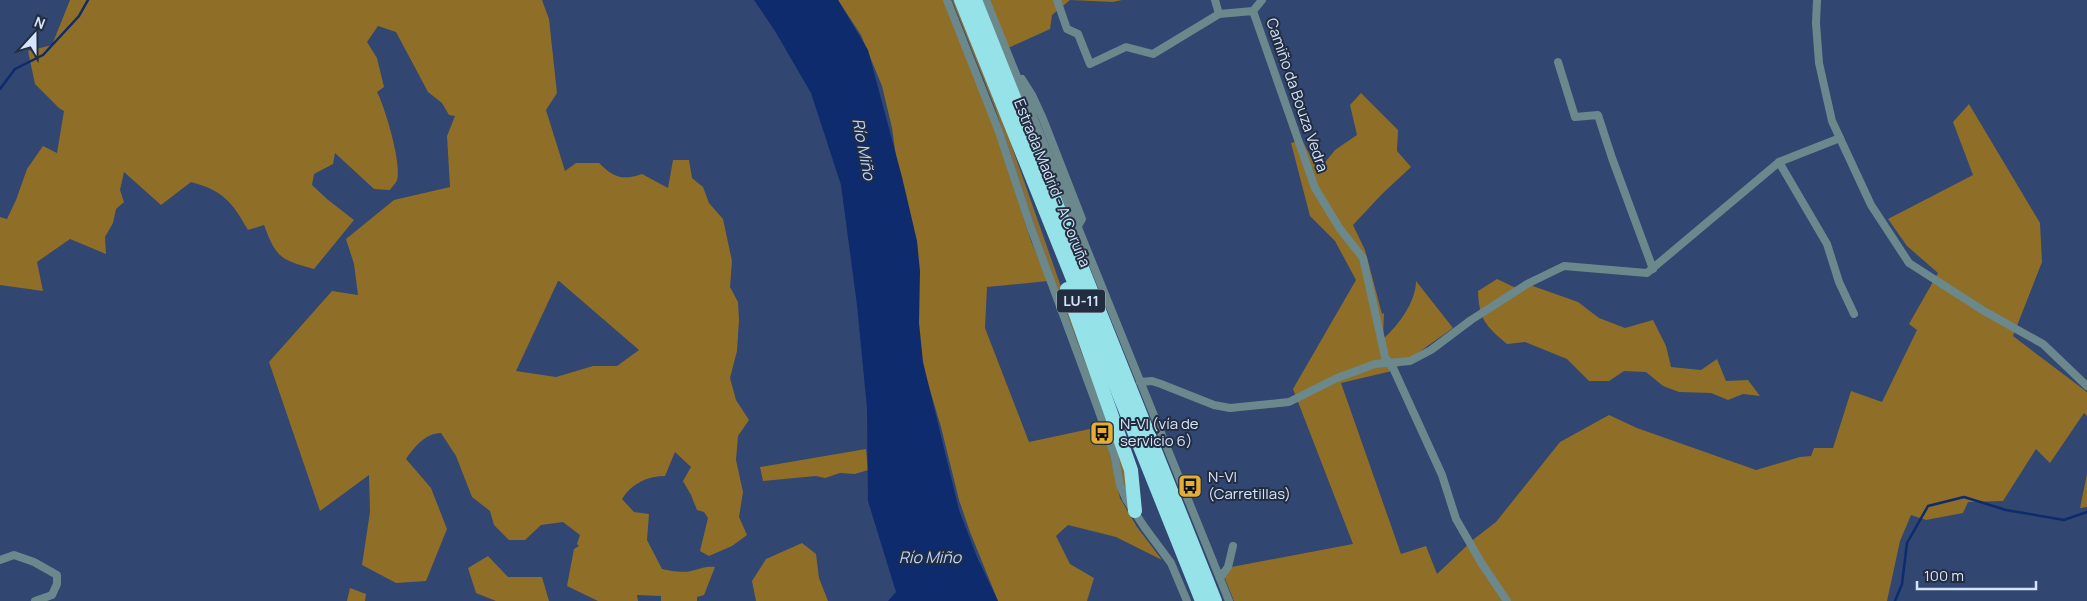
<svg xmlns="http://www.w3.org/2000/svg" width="2087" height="601" font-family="Manrope,sans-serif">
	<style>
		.green { fill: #886d37 }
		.forest { fill: #8f6e28; fill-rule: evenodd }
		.water { fill: #0e2b6d }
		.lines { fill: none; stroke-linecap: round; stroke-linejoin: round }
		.stream { stroke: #0e2b6d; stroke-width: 2.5 }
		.street { stroke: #6b898c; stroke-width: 8 }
		.highway { stroke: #95e2e9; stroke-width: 14 }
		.labels { text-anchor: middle; stroke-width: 4; stroke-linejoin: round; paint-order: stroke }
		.shield { fill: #232d40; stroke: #a0adc4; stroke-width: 1 }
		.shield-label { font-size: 14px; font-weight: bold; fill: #d6e4fd }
		.street-label { font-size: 15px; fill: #d6e4fd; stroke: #232d40 }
		.poi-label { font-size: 15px; fill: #d6e4fd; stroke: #232d40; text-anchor: start }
		.water-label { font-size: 16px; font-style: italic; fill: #bdd3fa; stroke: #232d40 }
	</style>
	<rect width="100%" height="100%" fill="#314670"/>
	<polygon class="green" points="952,0 954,0 1002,118 1087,361 1126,466 1130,493 1125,489 1105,418 1078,342 1045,258 995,108"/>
	<g class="forest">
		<path d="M70,0h472l7,19 8,74 -11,17 19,61 11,-8h23c14,14 23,18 43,11l26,14 5,-28h16l3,18 11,9 6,16 14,16 9,42 -2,26 8,15 1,18 -2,31 -7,27 6,22 13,20 -11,16 -2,24 7,32 -4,25 8,18 -15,11 -23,10 -9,-5 8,-33 -4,-6 -7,-2 -6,-15 -8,-14 8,-14 -16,-15 -10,24c-18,0 -34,8 -43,23l12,13 15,2 -2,26 15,29c9,2 20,4 29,2 10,-2 14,-5 24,-4l-11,28 -7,2v4h-36v-5l-24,-1 1,6h-40l-31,-15 7,-37 5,-3 -2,-2 3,-9 -17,-13 -22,3 -16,15h-16l-15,-15 -4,-14 -18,-14 -16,-41 -15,-23c-15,0 -27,14 -35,26l25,29 16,41 -21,52 -30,2 -34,-18 8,-53 -1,-37 -49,36 -51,-149 63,-71 26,4 -4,-31 -8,-25 48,-39 56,-13 -3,-51 8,-20 -6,-1 -7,-12 -14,-11 -32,-60 -18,-6 -11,16 10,16 7,29 -7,5c8,15 25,72 20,88 -1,3 -5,7 -7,10l-16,-1 -39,-36 -2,11 -19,10 -2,11 15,14 27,21 -40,49c-33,-9 -38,-11 -50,-44l-16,5c-16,-28 -24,-39 -57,-48l-30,23 -37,-33 -4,18 4,12 -8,7 -3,14 -8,14 1,17 -36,-15 -33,23 6,29 -43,-6v-68l7,2 9,-19 11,-31 16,-23 14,7 7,-42 -5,-3 -24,-24 -7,-33 24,-6zM558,281h1l80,69 -22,16h-24l-37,11 -40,-6z"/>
		<polygon points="838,0 945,0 991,116 1031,241 1048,281 987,287 985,328 1029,442 1099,427 1108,446 1120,498 1137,527 1162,560 1116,537 1068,525 1056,536 1070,564 1094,578 1087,601 998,601 970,532 959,500 941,427 921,360 913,279 892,128 882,86 861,35"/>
		<polygon points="989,0 1122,0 1113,2 1070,0 1052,15 1050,29 1008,48"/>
		<path d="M1361,93l37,37 -1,21 14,16 -29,27 -29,31 12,25 17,64 2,-1 -1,26c15,-13 33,-37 33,-58l37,47 -61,43 -51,12 60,171 25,-8 11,28 37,-35 22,-17 64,-80 49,-27 28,13 119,42 44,-13 11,-1 3,-8h19l18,-57 31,11 35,-72 -8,-6 29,-51 -31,-27 -19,-27 85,-44 -20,-53 16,-18 71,119 2,39 -29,74 74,56v24l-3,-3 -34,50 -14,-14 -33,52 -35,1 -5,11 -37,7 -15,-5 -11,26 -13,60h-653l-13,-32 132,-25 -60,-155 63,-109 -21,-39 -25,-25 -19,-73 11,-3 16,31 17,-21 22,-15 -7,-30z"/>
		<path d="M1497,279l17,8 16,-2 48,17 21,16 26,10 28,-8 13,26 5,21 30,3 16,-11 9,22 22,-1 12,16 -17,-2 -15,6 -17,-7 -32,-1 -16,-6 -17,-14 -22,-1 -15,10h-20l-22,-22 -42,-17 -18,2c-21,-18 -28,-24 -29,-53z"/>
		<polygon points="866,449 868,470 855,474 840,473 825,478 816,476 763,481 760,467"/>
		<polygon points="2087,474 2087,507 2080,508"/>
		<polygon points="802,543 816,554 819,578 828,601 756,601 752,581 766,559"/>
		<polygon points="488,556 508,577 542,577 549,601 496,601 476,593 468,568"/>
		<polygon points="350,588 366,594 365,601 347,601"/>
	</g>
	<polygon class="water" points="754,0 838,0 868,50 902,177 917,241 920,271 919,323 923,362 959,510 977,557 998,601 888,601 896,592 868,501 867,408 857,305 841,185 811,93 775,31"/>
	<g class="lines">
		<g class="stream">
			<polyline points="0,89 15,69 43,55 79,16 88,0"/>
			<polyline points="1895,601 1902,584 1907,543 1928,506 1964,497 2006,510 2064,520 2087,512"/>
		</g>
		<g class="street">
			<polyline points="947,0 998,129 1031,228 1096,403 1114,454 1120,485 1126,499 1145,528 1171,563 1187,601"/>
			<polyline points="986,0 1229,601"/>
			<polyline points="1057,0 1067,29 1078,34 1090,64 1126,47 1153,54 1219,14 1253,11 1315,188 1340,229 1363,258 1385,357 1394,370 1442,475 1456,519 1482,564 1507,601"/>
			<polyline points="1215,0 1219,14"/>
			<polyline points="1817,0 1816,23 1819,63 1832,121 1871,205 1909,263 1984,311 2043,344 2087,386"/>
			<polyline points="1253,11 1262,0"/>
			<polyline points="1558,62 1575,117 1598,115 1612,158 1653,269"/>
			<polyline points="1022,79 1032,95 1043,119 1082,219 1078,226"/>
			<polyline points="1779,162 1827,244 1839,282 1854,314"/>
			<polyline points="1140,382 1152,381 1161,384 1214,405 1230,408 1289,402 1337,378 1375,364 1410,361 1431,350 1471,320 1527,284 1564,266 1647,273 1779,162 1840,138"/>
			<polyline points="0,560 14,555 34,562 57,575 57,584 52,595 35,601"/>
			<polyline points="1220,578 1228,567 1233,546"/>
		</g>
		<g class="highway">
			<polyline points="961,0 1202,601"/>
			<polyline points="975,0 1215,601"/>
			<polyline points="1067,289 1131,470 1135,511"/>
		</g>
	</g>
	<defs>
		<g id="bus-square" transform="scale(1.25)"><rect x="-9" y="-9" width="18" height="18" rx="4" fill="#e4ae35" stroke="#232d40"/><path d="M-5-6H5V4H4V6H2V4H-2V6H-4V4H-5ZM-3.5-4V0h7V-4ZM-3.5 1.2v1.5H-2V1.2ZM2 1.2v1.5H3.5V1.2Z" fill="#111"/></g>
	</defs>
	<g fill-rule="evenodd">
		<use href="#bus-square" x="1102" y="433"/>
		<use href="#bus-square" x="1190" y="486"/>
	</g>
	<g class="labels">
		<rect class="shield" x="1057" y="289.5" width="48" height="23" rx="4"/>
		<g class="shield-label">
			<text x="1081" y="306">LU-11</text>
		</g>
		<g class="street-label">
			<text transform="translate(1297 95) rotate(71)" y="5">Camiño da Bouza Vedra</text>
			<text transform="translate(1052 183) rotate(68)" y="5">Estrada Madrid - A Coruña</text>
		</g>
		<g class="poi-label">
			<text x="1120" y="429">N-VI (vía de<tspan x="1120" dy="17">servicio 6)</tspan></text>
			<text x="1208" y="482">N-VI<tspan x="1208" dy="17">(Carretillas)</tspan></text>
		</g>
		<g class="water-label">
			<text transform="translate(864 149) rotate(79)" y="6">Río Miño</text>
			<text x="930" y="563">Río Miño</text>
		</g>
	</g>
	<g transform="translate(35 35) rotate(21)" stroke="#232d40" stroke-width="4" paint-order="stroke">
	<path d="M0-4L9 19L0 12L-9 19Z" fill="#d6e4fd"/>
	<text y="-8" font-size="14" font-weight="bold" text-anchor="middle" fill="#d6e4fd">N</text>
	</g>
	<path d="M1917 581v8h119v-8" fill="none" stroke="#d6e4fd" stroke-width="2.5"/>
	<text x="1924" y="581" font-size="15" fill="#d6e4fd" stroke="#232d40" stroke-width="4" paint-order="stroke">100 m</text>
</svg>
